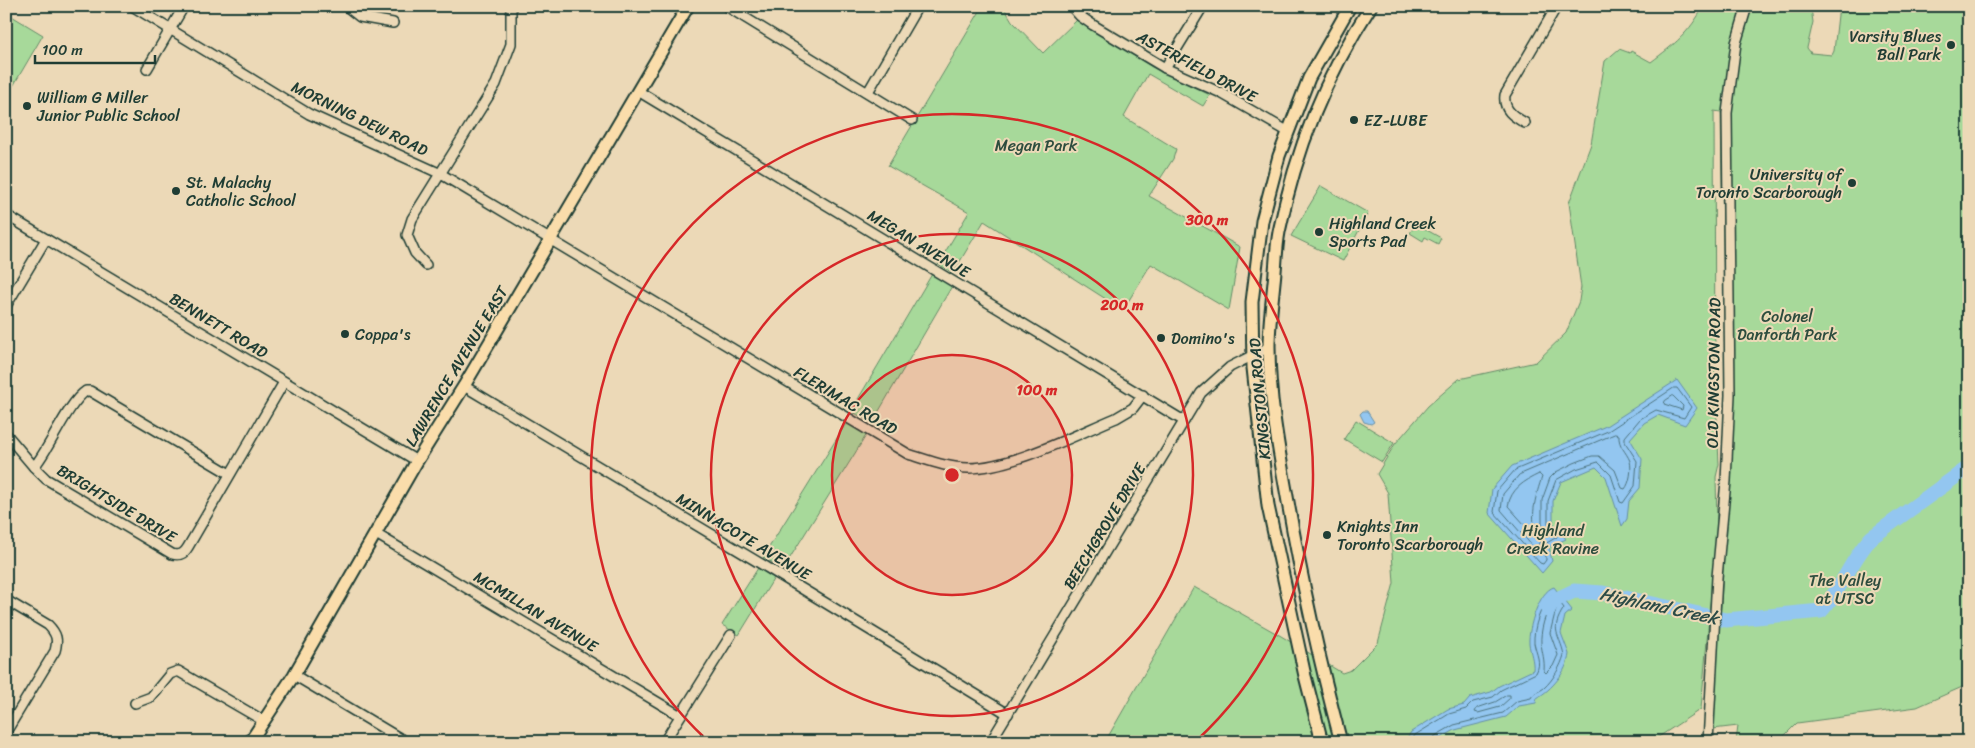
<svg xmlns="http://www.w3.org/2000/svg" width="1975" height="748" font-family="Sriracha,sans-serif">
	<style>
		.green { fill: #a7d99a; stroke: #638b67 }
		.water { fill: #93c6f0; stroke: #658fa5 }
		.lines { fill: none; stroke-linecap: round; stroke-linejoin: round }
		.shore { stroke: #4d747f; stroke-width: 1 }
		.river { stroke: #93c6f0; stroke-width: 15 }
		.minor-casing { stroke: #1f3d34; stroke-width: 12 }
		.major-casing { stroke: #1f3d34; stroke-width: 15 }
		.minor { stroke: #ecd9b7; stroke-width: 9 }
		.major { stroke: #faddab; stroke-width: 11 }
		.ring { fill: none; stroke: #d62828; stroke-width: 2.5 }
		.poi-dot { fill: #1f3d34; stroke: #ecd9b7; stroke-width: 2 }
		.labels { text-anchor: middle; stroke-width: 4; stroke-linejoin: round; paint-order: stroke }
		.poi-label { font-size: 16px; fill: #1f3d34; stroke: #ecd9b7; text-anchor: start }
		.street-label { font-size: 16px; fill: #1f3d34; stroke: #ecd9b7 }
		.park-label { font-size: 16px; fill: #2d4d3e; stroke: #ecd9b7 }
		.water-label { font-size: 18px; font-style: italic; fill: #2b4b47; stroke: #ecd9b7 }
		.centre { fill: #d62828; stroke: #ecd9b7; stroke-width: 2.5 }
		.ring-label { font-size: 15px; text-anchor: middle; font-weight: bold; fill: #d62828; stroke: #ecd9b7; stroke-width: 4; stroke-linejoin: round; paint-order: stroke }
	</style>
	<rect width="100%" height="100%" fill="#ecd9b7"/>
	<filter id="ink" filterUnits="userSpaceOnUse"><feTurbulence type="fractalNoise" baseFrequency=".02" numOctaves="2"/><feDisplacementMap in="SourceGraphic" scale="10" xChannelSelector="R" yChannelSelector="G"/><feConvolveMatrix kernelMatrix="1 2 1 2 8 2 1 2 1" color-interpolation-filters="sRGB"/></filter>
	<g filter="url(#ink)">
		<g class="green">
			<polygon points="983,6 1003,6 1012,21 1043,53 1077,20 1152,67 1210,95 1203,106 1148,74 1124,117 1176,149 1173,159 1149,196 1240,247 1229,310 1151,264 1123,310 984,221 953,273 938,264 969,212 888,166"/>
			<path d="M1704,6l107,2 2,14 -6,26 4,5 21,2 2,-4 5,-45h130v678l-52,23 -120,16 -19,19h-42l2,-16 -25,3 14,-221 -6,-396 -7,-1 1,266 4,87 -3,13 1,49 -16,183 -50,33h-546l89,-155 87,49 61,37 9,-3 27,-27 16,-60 -6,-90 -11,-19 18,-30 33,-38 31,-27 77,-17 30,-29 13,-32 2,-14 -12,-84 22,-59 14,-83 14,-12 11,4 1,-2 20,11c25,-19 37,-28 53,-56z"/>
			<polygon points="6,11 11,14 10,15 43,35 12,88 6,85"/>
			<polygon points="1321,186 1368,213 1343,261 1291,236"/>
			<polygon points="1416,224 1441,238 1438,244 1425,237 1423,241 1410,233"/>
			<polygon points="932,274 952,286 872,423 851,411"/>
			<polygon points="1356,420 1394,443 1382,462 1344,439"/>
			<polygon points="847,422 867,434 783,569 763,557"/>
			<polygon points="758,568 774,578 739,635 722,625"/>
		</g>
		<g class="water">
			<polygon points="1677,380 1697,408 1685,425 1658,415 1644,423 1630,439 1642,459 1640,488 1629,501 1627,519 1622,526 1606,477 1596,467 1561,482 1553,501 1553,523 1566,539 1549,547 1552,561 1542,573 1489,513 1492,489 1512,466 1606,426"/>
			<polygon points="1363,411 1367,411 1374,422 1371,424 1364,422 1360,414"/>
			<path d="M1554,587l18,23 -7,6 -4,17 8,21c-2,18 -17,35 -32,44l-1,5 -17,3 -13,11 -51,13 -21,12h-29l6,-10 37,-23 16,-4 6,-7 21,-6 8,-6 34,-16c1,-10 -3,-17 -4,-27 -1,-15 10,-52 25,-56z"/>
		</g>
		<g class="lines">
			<g class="shore">
				<polygon points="1674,388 1677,388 1691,407 1684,418 1656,410 1640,419 1625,437 1625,442 1637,461 1635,486 1623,503 1620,502 1611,475 1598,462 1576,469 1556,480 1548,501 1548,523 1557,537 1545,544 1546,560 1543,564 1540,563 1494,512 1497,491 1515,470 1608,431"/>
				<polygon points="1673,396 1683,406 1682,410 1664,404 1665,401"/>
				<path d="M1615,434l4,1c-1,11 7,16 11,26 2,8 0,22 -5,28l-3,-1 -7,-18 -16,-14h-7l-18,7 -18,9 -6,6 -8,22v24l5,11 -7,6 -3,7h-3l-33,-38 2,-16 16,-19z"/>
				<path d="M1539,474l3,3c-6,18 -12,37 -6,56l-2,2 -26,-29c3,-17 16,-25 31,-32z"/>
				<path d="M1553,605l3,4 -6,24 8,22 -5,11 -7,7 -2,-2c1,-11 -2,-18 -3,-28 -1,-10 4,-33 12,-38z"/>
				<polygon points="1507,695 1510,695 1510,698 1500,707 1478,713 1475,712 1477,708 1495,702"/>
				<path d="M1411,742l4,-7 34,-21 17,-5 7,-7 20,-5 8,-7 35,-17c6,-11 0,-19 -2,-30 -1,-15 7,-38 17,-48h3l10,13c-15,23 -4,26 0,47 -3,11 -11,25 -20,33 -5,4 -10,4 -13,10l-14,3 -14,12 -49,12 -19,11 -3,6"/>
			</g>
			<path class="river" d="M1548,610l3,-6 6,-5 17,-8 29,2 123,27 95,-9c21,-22 30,-52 51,-74l97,-70"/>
			<g class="minor-casing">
				<g id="minor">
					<path d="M132,6l177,108 132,60 467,280c20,6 39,14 60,14 44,0 107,-33 148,-50l17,-10 10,-13"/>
					<polyline points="346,6 360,17 393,23"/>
					<polyline points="726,6 912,120"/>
					<polyline points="1071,6 1080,16 1093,25 1165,68 1221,93 1287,131"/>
					<polyline points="1165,68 1203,6"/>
					<polyline points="147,69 184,6"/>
					<polyline points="638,91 1184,421"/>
					<polyline points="868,92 918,6"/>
					<path d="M1525,123c-12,-7 -22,-13 -20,-28l49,-84 1,-5"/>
					<polyline points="6,215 417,461"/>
					<polyline points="426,265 415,253 407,235 412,219 496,84 511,44 511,6"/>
					<polyline points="6,306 46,239"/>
					<polyline points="464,386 768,568 1008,714"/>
					<path d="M6,434l28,33 12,12 126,75c8,2 12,0 16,-7l96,-165"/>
					<path d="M34,467c16,-19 34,-64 52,-76h4l140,83"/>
					<polyline points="376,534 679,715"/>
					<path d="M6,600l42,25c9,9 10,15 7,26l-49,81"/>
					<polyline points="294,675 406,742"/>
					<polyline points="135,703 151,697 170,674 178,671 264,721"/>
					<polyline points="664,742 731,635"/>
					<polyline points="987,742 993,738 1201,393 1230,367 1269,347"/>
					<polyline points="1708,742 1717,577 1726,481 1730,395 1727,113 1736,43 1747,6"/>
				</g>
			</g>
			<g class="major-casing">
				<g id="major">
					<polyline points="250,742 294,675 417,461 464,386 688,6"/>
					<polyline points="1322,742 1305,676 1268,506 1253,368 1252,302 1262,221 1279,156 1309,78 1350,6"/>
					<path d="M1341,742c-21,-79 -39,-159 -53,-240 -9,-51 -19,-103 -19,-156 0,-21 3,-43 5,-64 2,-17 2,-34 5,-50 17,-83 46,-155 92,-226"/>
				</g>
			</g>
			<use href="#minor" class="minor"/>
			<use href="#major" class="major"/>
		</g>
	</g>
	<circle cx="952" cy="475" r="120" fill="#d62828" fill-opacity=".12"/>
	<g class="ring">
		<circle cx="952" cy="475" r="120"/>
		<circle cx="952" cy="475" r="241"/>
		<path d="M708 741A361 361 0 1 1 1196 741"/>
	</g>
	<g class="poi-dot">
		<circle cx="1951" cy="45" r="5"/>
		<circle cx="27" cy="106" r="5"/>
		<circle cx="1354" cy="120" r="5"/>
		<circle cx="1852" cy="183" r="5"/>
		<circle cx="176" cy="191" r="5"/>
		<circle cx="1319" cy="232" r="5"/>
		<circle cx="345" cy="334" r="5"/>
		<circle cx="1161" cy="338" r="5"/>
		<circle cx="1327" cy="535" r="5"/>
	</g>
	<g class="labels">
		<g class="poi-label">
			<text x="1941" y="42" text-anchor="end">Varsity Blues<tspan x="1941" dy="18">Ball Park</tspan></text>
			<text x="37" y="103">William G Miller<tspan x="37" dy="18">Junior Public School</tspan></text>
			<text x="1364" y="126">EZ-LUBE</text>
			<text x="1842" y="180" text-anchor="end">University of<tspan x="1842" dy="18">Toronto Scarborough</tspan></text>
			<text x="186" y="188">St. Malachy<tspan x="186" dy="18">Catholic School</tspan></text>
			<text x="1329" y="229">Highland Creek<tspan x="1329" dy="18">Sports Pad</tspan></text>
			<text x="355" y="340">Coppa's</text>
			<text x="1171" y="344">Domino's</text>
			<text x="1337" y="532">Knights Inn<tspan x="1337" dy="18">Toronto Scarborough</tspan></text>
		</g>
		<g class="street-label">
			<text transform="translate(1197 66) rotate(28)" y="6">ASTERFIELD DRIVE</text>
			<text transform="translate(360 118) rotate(26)" y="6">MORNING DEW ROAD</text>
			<text transform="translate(919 243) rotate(31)" y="6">MEGAN AVENUE</text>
			<text transform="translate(219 325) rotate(31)" y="6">BENNETT ROAD</text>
			<text transform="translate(456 366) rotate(-59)" y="6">LAWRENCE AVENUE EAST</text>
			<text transform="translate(1713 373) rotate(-89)" y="6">OLD KINGSTON ROAD</text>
			<text transform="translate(1259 399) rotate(-95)" y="6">KINGSTON ROAD</text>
			<text transform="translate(846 400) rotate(31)" y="6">FLERIMAC ROAD</text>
			<text transform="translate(117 503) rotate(31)" y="6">BRIGHTSIDE DRIVE</text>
			<text transform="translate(1104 526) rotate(-59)" y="6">BEECHGROVE DRIVE</text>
			<text transform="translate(744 536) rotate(31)" y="6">MINNACOTE AVENUE</text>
			<text transform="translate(536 611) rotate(31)" y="6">MCMILLAN AVENUE</text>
		</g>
		<g class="park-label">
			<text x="1036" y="151">Megan Park</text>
			<text x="1787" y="322">Colonel<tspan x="1787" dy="18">Danforth Park</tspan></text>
			<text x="1553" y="536">Highland<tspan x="1553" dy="18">Creek Ravine</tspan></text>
			<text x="1845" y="586">The Valley<tspan x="1845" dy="18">at UTSC</tspan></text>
		</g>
		<g class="water-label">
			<text transform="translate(1659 606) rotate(12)" y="6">Highland Creek</text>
		</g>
	</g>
	<circle cx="952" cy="475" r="8" class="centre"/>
	<g class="ring-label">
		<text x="1207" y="225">300 m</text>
		<text x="1122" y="310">200 m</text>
		<text x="1037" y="395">100 m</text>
	</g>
	<rect width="1975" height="748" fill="none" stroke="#ecd9b7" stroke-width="25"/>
	<rect x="12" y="12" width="1950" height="723" fill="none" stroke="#1f3d34" stroke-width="2" filter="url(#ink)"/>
	<path d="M35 55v8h120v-8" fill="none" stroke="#1f3d34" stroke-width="2.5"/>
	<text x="42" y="55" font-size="15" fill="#1f3d34" stroke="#ecd9b7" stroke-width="4" paint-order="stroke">100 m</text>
</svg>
